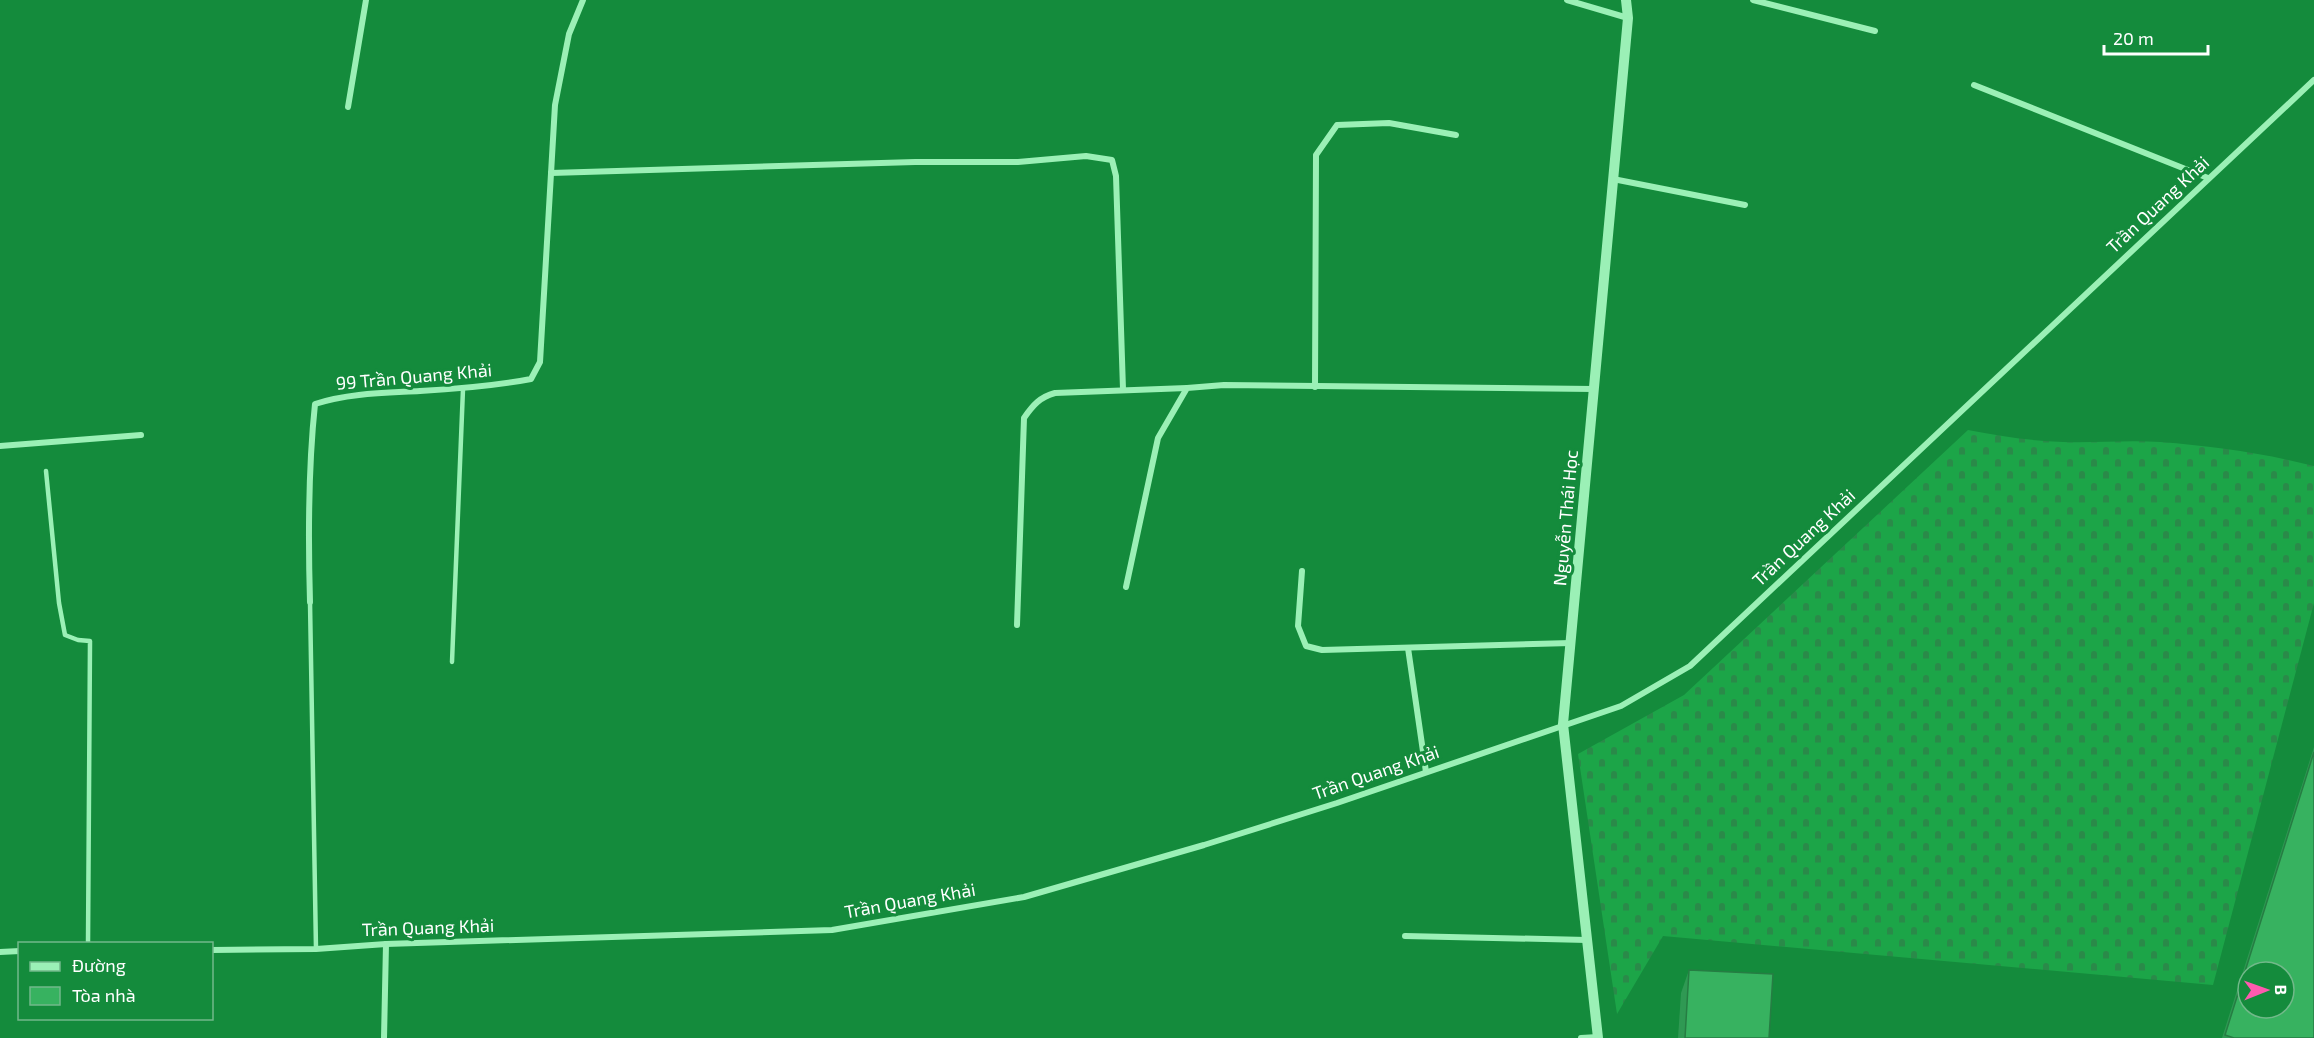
<svg xmlns="http://www.w3.org/2000/svg" width="2314" height="1038" font-family="'Exo 2',sans-serif">
	<style>
		.cemetery { fill: url(#cemetery-stones) }
		.lines { fill: none; stroke-linecap: round; stroke-linejoin: round }
		.service { stroke: #9bf0b6; stroke-width: 4.5 }
		.minor { stroke: #9bf0b6; stroke-width: 6 }
		.tertiary { stroke: #9bf0b6; stroke-width: 10 }
		.wall { fill: #2f9953 }
		.building { fill: #37b260; stroke: #267d43; stroke-width: 1.5; fill-rule: evenodd }
		.labels { text-anchor: middle; stroke-width: 6; stroke-linejoin: round; paint-order: stroke }
		.street-label { font-size: 18px; fill: #fff; stroke: #148b3c }
	</style>
	<defs>
		<pattern id="cemetery-stones" width="16" height="16" patternUnits="userSpaceOnUse" patternTransform="scale(1.5)"><rect width="16" height="16" fill="#1ca548"/><path d="M2 7V4a2 2 0 0 1 4 0v3zM10 15v-3a2 2 0 0 1 4 0v3z" fill="#2a8a49"/></pattern>
	</defs>
	<rect width="100%" height="100%" fill="#148b3c"/>
	<path class="cemetery" d="M1968,430c31,6 63,11 95,12 33,1 65,-2 97,0 52,4 103,11 154,24v137l-101,382 -550,-49 -46,78 -39,-260 106,-59z"/>
	<g class="lines">
		<g class="service">
			<polyline points="46,471 59,603 65,635 78,640 90,641 88,944"/>
			<polyline points="310,602 316,949"/>
			<polyline points="452,662 463,389"/>
		</g>
		<g class="minor">
			<polyline points="1567,0 1628,18"/>
			<polyline points="1753,0 1875,31"/>
			<polyline points="1974,85 2208,178"/>
			<polyline points="348,107 366,0"/>
			<polyline points="551,173 915,162 1018,162 1086,156 1112,160 1116,176 1123,389"/>
			<polyline points="1613,179 1745,205"/>
			<polyline points="1315,387 1316,155 1337,125 1389,123 1456,135"/>
			<polyline points="0,446 141,435"/>
			<polyline points="1302,571 1298,626 1306,646 1322,650 1571,643"/>
			<polyline points="1126,587 1158,438 1187,388 1224,385 1594,389"/>
			<path d="M310,602c-2,-67 -2,-132 5,-198 34,-11 70,-11 105,-13 37,-2 74,-5 111,-12l9,-17 15,-257 14,-71 14,-34"/>
			<path d="M1017,625l7,-207c9,-13 16,-21 31,-25l132,-5"/>
			<polyline points="1408,648 1426,772"/>
			<polyline points="1405,936 1587,940"/>
			<polyline points="212,950 316,949 386,944 832,930 1024,897 1204,845 1337,803 1621,706 1690,666 2314,80"/>
			<polyline points="0,952 20,951"/>
			<polyline points="384,1038 386,944"/>
			<polyline points="1581,1038 1598,1037"/>
		</g>
		<polyline class="tertiary" points="1598,1038 1563,724 1628,18 1626,0"/>
	</g>
	<g class="wall">
		<polygon points="2314,747 2314,1038 2222,1038"/>
		<polygon points="1689,970 1769,1038 1678,1038 1681,993"/>
	</g>
	<g class="building">
		<path d="M2314,752v286h-80l-9,-3zM2248,972h36v36h-36z"/>
		<polygon points="1689,970 1773,974 1769,1038 1685,1038"/>
	</g>
	<g class="labels">
		<g class="street-label">
			<text transform="translate(2158 205) rotate(-43)" y="6">Trần Quang Khải</text>
			<text transform="translate(414 377) rotate(-5)" y="6">99 Trần Quang Khải</text>
			<text transform="translate(1566 518) rotate(-85)" y="6">Nguyễn Thái Học</text>
			<text transform="translate(1804 538) rotate(-43)" y="6">Trần Quang Khải</text>
			<text transform="translate(1376 773) rotate(-19)" y="6">Trần Quang Khải</text>
			<text transform="translate(910 901) rotate(-10)" y="6">Trần Quang Khải</text>
			<text transform="translate(428 928) rotate(-2)" y="6">Trần Quang Khải</text>
		</g>
	</g>
	<rect x="18" y="942" width="195" height="78" fill="#148b3c" stroke="#72b98a" stroke-width="1.5"/>
	<rect x="30" y="962" width="30" height="9" fill="#9bf0b6" stroke="#72b98a" stroke-width="1.5"/>
	<text x="72" y="972" font-size="18" fill="#ffffff">Đường</text>
	<rect x="30" y="987" width="30" height="18" fill="#37b260" stroke="#72b98a" stroke-width="1.5"/>
	<text x="72" y="1002" font-size="18" fill="#ffffff">Tòa nhà</text>
	<g transform="translate(2266 990) rotate(89)"><circle r="28" fill="#148b3c" stroke="#72b98a" stroke-width="1.5"/>
	<path d="M0-4.5L10 22L0 15L-10 22Z" fill="#ff5aaf"/>
	<text y="-9" font-size="16" font-weight="bold" text-anchor="middle" fill="#ffffff">B</text>
	</g>
	<path d="M2104 45v9h104v-9" fill="none" stroke="#ffffff" stroke-width="3"/>
	<text x="2113" y="45" font-size="18" fill="#ffffff" stroke="#148b3c" stroke-width="4.5" paint-order="stroke">20 m</text>
</svg>
